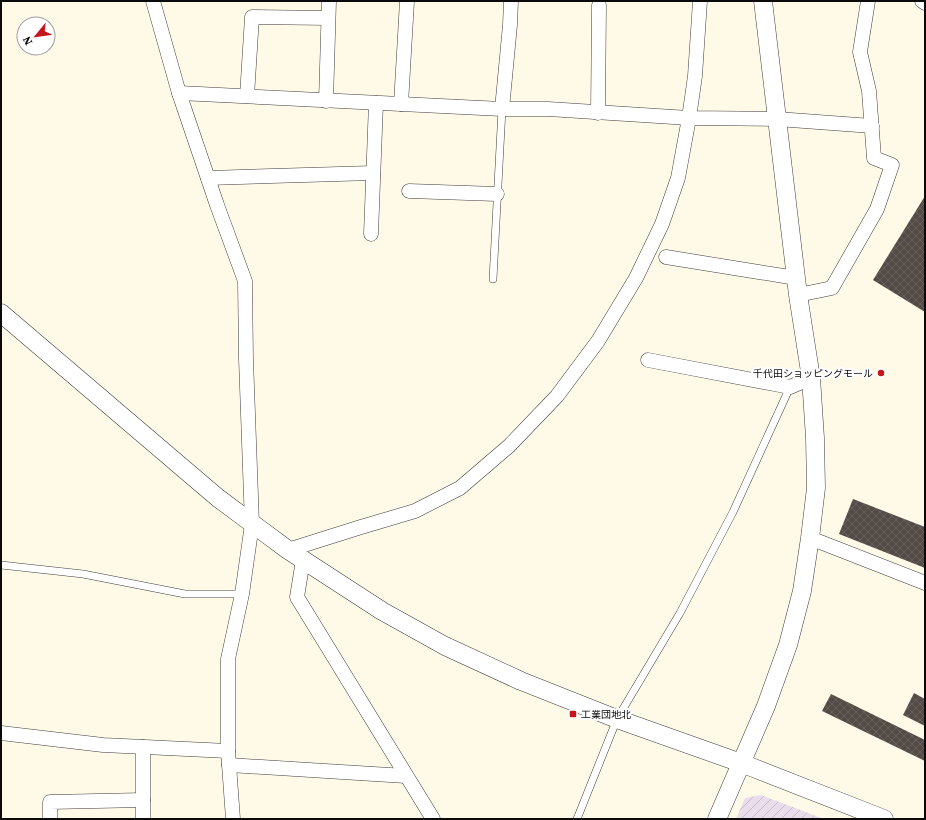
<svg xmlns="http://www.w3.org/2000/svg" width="926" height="820" font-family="'Source Serif 4','Noto Sans JP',serif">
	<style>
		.industrial { fill: url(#industrial-furrows) }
		.building { fill: url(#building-cross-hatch) }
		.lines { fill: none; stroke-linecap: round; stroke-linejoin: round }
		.service-casing { stroke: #3d3d3d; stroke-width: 8 }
		.minor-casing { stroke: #3d3d3d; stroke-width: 15 }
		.tertiary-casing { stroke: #3d3d3d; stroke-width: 19 }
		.service { stroke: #fff; stroke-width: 7 }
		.minor { stroke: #fff; stroke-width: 14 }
		.tertiary { stroke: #fff; stroke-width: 18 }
		.poi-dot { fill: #c6151d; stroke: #fff; stroke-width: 1.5 }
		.labels { text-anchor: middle; stroke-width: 4; stroke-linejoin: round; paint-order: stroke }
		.poi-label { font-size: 10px; fill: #0a0a0a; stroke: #fff; text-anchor: end }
	</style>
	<defs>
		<pattern id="industrial-furrows" width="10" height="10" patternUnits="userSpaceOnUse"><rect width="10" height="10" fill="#e9dceb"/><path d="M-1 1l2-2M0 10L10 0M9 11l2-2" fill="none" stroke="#c6bbc8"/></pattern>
		<pattern id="building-cross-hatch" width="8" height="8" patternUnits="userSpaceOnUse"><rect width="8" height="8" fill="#534b45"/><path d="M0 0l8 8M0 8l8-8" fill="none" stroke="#67605c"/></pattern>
	</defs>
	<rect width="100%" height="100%" fill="#fffae7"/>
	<polygon class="industrial" points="761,795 824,819 736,819 745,798"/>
	<g class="building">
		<polygon points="925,196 925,312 873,280"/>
		<polygon points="853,499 925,527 925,568 839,534"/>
		<polygon points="914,693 925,699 925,726 903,715"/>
		<polygon points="831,694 925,740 925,761 822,711"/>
	</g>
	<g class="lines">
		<g class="service-casing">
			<g id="service">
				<polyline points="493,279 502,109"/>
				<polyline points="1,565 83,574 185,594 242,594"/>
				<polyline points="577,819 617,719 680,613 733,512 790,387"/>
			</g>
		</g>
		<g class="minor-casing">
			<g id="minor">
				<polyline points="153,1 179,93 217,205 245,281 246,359 252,524 242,594 228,659 228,751 233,819"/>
				<polyline points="922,1 925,3"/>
				<polyline points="179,93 502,109 548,109 689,118 777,119 872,126"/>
				<polyline points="247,96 252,17 327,18"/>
				<polyline points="326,101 329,1"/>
				<polyline points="401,104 407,1"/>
				<polyline points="502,109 510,25 511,1"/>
				<polyline points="598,113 599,5"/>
				<polyline points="208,178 373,173"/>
				<polyline points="409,191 497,194"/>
				<polyline points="371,234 376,103"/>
				<polyline points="666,257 796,278"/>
				<polyline points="798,295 832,288 877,209 892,165 874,158 869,91 860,52 868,1"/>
				<polyline points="648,360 790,387 811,378"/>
				<polyline points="810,538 925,583"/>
				<polyline points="288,550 361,527 415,511 460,488 509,446 557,396 598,341 636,278 662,224 678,178 689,118 695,76 700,1"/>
				<polyline points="303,560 297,597 433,819"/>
				<polyline points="1,733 103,745 228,751"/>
				<polyline points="229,765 406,776"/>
				<polyline points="50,819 50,802 143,800"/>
				<polyline points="143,819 143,747"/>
			</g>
		</g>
		<g class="tertiary-casing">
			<g id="tertiary">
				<polyline points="1,313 218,498 288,550 382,611 445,646 521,681 617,719 741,763 884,819"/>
				<polyline points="717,819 766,706 788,645 802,591 810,538 816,488 815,438 811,378 798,295 763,1"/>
			</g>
		</g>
		<use href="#service" class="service"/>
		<use href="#minor" class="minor"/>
		<use href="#tertiary" class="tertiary"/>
	</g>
	<g class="poi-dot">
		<circle cx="881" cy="373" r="4"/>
		<rect x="569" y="710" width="8" height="8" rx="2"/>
	</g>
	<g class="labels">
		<g class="poi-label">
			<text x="873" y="377">千代田ショッピングモール</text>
			<text x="581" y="718" text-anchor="start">工業団地北</text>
		</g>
	</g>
	<rect width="926" height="820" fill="none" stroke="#0a0a0a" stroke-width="4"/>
	<g transform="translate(36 36) rotate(241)"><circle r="19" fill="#ffffff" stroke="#9d9d9d"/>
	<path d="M0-3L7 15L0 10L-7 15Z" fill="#c6151d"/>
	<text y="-6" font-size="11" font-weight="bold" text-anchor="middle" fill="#0a0a0a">N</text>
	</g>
</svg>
